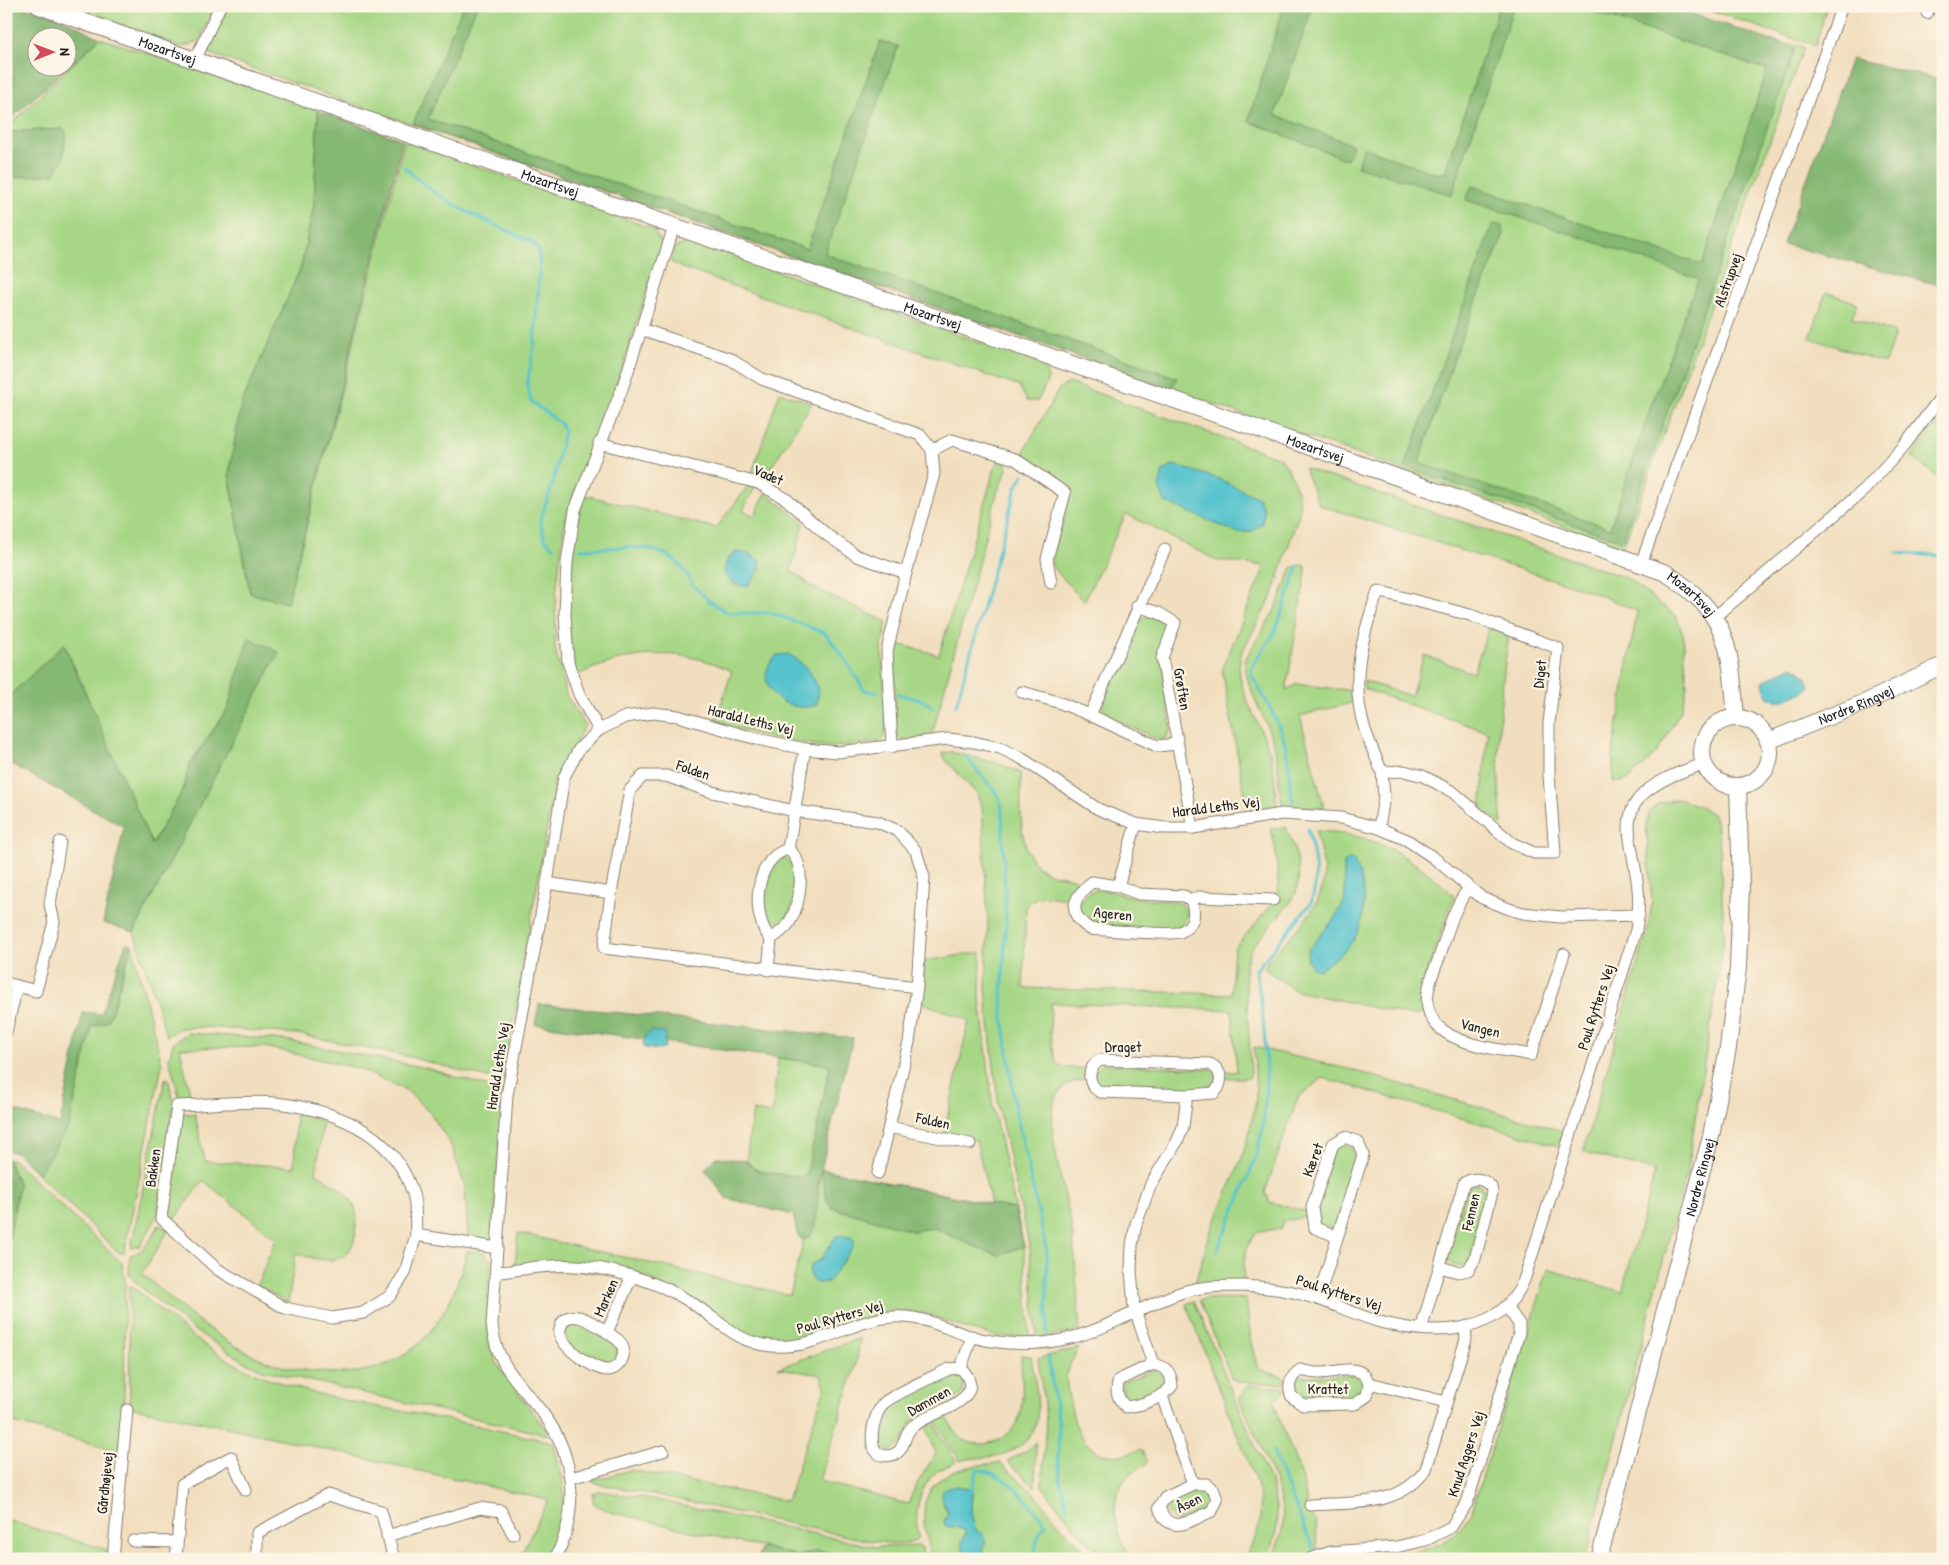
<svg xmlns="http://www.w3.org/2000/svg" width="1949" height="1565" font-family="'Patrick Hand',sans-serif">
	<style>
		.green { fill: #a7d786; stroke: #627a51; fill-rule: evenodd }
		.forest { fill: #85b873; stroke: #506a48; fill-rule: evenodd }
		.water { fill: #56c3cd; stroke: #397074 }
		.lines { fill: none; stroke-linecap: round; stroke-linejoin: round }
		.stream { stroke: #56c3cd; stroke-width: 3 }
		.street-casing { stroke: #867d6d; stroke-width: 13 }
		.secondary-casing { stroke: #867d6d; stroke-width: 18 }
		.street { stroke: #fff; stroke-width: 11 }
		.secondary { stroke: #fff; stroke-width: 16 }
		.labels { text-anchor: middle; stroke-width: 4.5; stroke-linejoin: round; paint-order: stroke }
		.street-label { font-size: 15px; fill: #1c1c1c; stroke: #fcf5e5 }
	</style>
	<rect width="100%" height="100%" fill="#fcf5e5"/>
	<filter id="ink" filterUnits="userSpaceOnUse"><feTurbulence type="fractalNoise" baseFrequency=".02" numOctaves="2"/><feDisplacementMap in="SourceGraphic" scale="10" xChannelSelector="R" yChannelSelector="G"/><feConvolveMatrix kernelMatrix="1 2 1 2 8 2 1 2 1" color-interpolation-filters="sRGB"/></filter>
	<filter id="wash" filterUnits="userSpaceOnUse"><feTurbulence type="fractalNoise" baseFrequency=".0096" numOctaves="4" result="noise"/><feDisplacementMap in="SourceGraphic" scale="20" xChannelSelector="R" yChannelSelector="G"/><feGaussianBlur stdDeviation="1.12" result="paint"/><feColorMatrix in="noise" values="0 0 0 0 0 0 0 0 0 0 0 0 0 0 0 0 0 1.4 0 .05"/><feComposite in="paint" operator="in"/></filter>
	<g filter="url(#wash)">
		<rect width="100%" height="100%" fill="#f1debe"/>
		<g class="green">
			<polygon points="62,6 214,6 199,41 182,47"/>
			<polygon points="228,6 1655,6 1721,31 1804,47 1623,547 208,53"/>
			<polygon points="1698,6 1827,6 1815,46"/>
			<polygon points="100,38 250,86 318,111 314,204 301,267 241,405 229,474 250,593 287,603 405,141 651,228 662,242 619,378 565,518 556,593 555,649 566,695 585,725 555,781 503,1082 406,1056 297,1034 204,1027 179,1028 167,1037 134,932 278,652 249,639 228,708 189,766 184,788 152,845 64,644 6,699 6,178 54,174 64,129 6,132 6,129"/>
			<polygon points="691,241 1044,365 1048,379 1038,401 1027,401 1020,387 682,268 671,262 674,248"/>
			<polygon points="1826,292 1857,303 1852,318 1895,333 1885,363 1810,338"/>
			<path d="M1069,383l211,75c11,10 20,38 20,52l-27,84 -32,60c-9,34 20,67 29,99 5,16 5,37 7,54l-29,5 -26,-142 43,-104 -49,-6 -90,-46 -42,88 -32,-36v-11l19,-64 -51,-33 39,-69z"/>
			<polygon points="780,392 812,403 763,480 751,475"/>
			<polygon points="1943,414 1943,482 1912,457"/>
			<polygon points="997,461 1006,463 1007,469 997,493 932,735 904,741 896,735 894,643 939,655"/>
			<polygon points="1304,468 1627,578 1676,616 1683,634 1687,686 1681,711 1656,754 1630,778 1622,782 1613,781 1613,752 1637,611 1595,593 1319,505"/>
			<path d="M748,486l7,1 -12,23 11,6 12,-23 38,30 -13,47 23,18 73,34 -5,25 4,85 -6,10 -50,5 -60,-9 -55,-16 17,-51c-54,-26 -105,-19 -157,5 -2,-19 -6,-38 -7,-58 -2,-40 4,-85 17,-123l131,33z"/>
			<path d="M1302,565l4,1v6l-20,118 11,-6 56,7 2,11 -55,14 24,92 -41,-2c-6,-19 -3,-41 -9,-61 -9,-31 -26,-50 -30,-84l32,-53 16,-41z"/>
			<polygon points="1148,616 1161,620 1167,629 1161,648 1171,728 1166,738 1159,740 1109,717 1101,706 1138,621"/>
			<path d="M1489,628l20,6c-10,68 -14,123 -7,191l-21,-17 7,-76 -124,-43v-8l47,15 13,-41 49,18z"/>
			<path d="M952,752l45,11 24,10c1,31 -7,86 28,100 9,4 27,2 32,11l-7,6 -4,9c-19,-1 -34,-9 -44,9l-3,80 208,6 3,-45 45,-53 -3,-44 -5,-23 15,-2c10,24 19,47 7,72l-43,51 -5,17 6,105 -2,6h-25l-1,-7 14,1 -5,-62 -181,-7 -1,31 6,29 4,3 27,3 -3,10c-13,3 -24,8 -29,21 -11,29 14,103 18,136 3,32 4,64 7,95l-43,7 -7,-89 -31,-139 -10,-86 -3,-36 2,-63 -6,-117 -5,-14 -33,-36 -1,-5z"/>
			<path d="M1678,799l21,7 16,10 5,32 4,91 -37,231 -102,389h-224c27,-2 71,-6 93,-24 6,-6 12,-14 17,-21l77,-245 74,23 33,-121 -72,-19 65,-224 4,-25 -6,-78 4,-14 9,-8z"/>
			<path d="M1315,831c56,0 98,26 137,63l2,3 -35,97 5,18 -11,4 -117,-25 -31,-22 2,-7c20,-24 56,-52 57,-86 0,-15 -5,-31 -9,-45zM1344,863l17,15 3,24 -5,24 -26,-6 12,-19z"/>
			<path d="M784,857l9,7c1,8 3,16 2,25 0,13 -10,48 -28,37 -4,-21 -7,-58 17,-69z"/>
			<path d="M1096,890c15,0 28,6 42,8 20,3 63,-3 44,30l-95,-2 -9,-21 7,-11z"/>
			<polygon points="132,944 162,1065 124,1253 119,1253 38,1174 69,1126 92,1026 107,1022 112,1011"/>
			<polygon points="981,952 980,998 993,1108 1024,1246 1030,1338 995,1336 964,1328 925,1313 891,1311 786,1343 752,1338 644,1276 515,1266 518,1233 790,1295 821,1169 991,1204 976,1140 944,1133 969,1020 920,1002 925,961"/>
			<polygon points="187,1033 285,1040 426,1068 502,1091 494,1231 491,1241 486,1243 468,1238 465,1187 451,1145 431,1114 406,1090 357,1068 265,1047 180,1048 191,1098 180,1099 169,1059 173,1043"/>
			<path d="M1254,1047l98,23 211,61 -5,15 -235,-68 -25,19 -33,95 5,10 37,10 -1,5 -23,4 -1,8 -24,2c-15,17 -14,29 -14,50l-48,5v-6l15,-50 29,-67 9,-29 7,-34z"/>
			<polygon points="778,1058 831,1065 807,1173 800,1177 758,1171 746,1161 753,1111 772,1114"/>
			<polygon points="1103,1064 1212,1069 1217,1077 1211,1091 1099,1087 1094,1078 1096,1069"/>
			<polygon points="168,1078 174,1103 157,1217 140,1246 131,1248 165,1079"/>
			<path d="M180,1113l15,1 10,47 89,6 2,-53 27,7 -7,52c12,8 28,16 36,29 5,8 5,17 4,26 -3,40 -31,35 -60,25l-8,50 -31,-18 19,-46 -73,-59 -30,42 -8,-14z"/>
			<polygon points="1345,1144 1354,1150 1354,1161 1336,1225 1331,1228 1322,1227 1314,1214 1333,1151 1341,1145"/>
			<polygon points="7,1158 13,1160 122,1263 125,1282 124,1406 120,1451 6,1421 6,1252 19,1185"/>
			<polygon points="1479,1184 1487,1193 1470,1259 1462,1267 1451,1264 1446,1259 1465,1193 1470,1185"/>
			<path d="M159,1225l10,5 -27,43c38,35 81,72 130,90 16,6 32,7 48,9 86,9 128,-44 147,-121l17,1 7,9c-3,36 -8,69 6,103l52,70 -1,1 -285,-65 -16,-7 -53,-33 -45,-36 -20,-18 1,-21c15,-2 21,-17 29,-30z"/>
			<path d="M132,1286c37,32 75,67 121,86 59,26 128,35 192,47 36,7 72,16 108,23 14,48 17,71 -6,117h-28l29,-59 -308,-70 -110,-23 -1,-120z"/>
			<polygon points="1220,1298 1246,1299 1251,1343 1258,1369 1286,1378 1285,1384 1240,1382 1232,1379 1199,1300"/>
			<path d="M1194,1301l76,180c8,25 12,55 -5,78h-23c19,-24 21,-42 16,-72l-72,-183z"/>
			<path d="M578,1323c14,2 34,15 39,27l-2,11c-2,1 -5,4 -7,4 -7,1 -38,-17 -41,-24 -2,-5 -1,-10 1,-15z"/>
			<path d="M860,1338l-4,27 -37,116 89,23 7,-17 21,-34 -11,-29 7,-3 24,41c-7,4 -16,6 -21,11 -17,16 -22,43 -16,64 -11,12 -53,3 -68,0l-194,-42 -63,-12 -1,-3 38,-10 156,31 38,-114 -4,-12 -43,-7z"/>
			<path d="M1079,1348c-4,8 -10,16 -12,24 -2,12 2,24 4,35 8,40 30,60 70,42l7,13c-6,5 -14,9 -20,14 -21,22 -15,64 7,83l-31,-1 -29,-29 -33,-43 4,-68 -8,-60z"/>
			<path d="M1021,1355l10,1c5,38 21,80 -25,97 -15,6 -31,3 -46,8l-26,-41 10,-6c6,9 12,22 22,27 20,9 47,-3 53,-24 6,-19 2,-42 2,-62z"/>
			<polygon points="1156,1369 1169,1377 1166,1389 1133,1402 1124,1399 1122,1385 1124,1382"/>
			<polygon points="956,1371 963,1374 964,1389 961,1395 912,1421 900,1445 892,1450 886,1450 878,1445 876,1434 887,1408"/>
			<polygon points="1355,1375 1365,1383 1363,1392 1351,1400 1302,1400 1294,1392 1296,1381 1301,1376"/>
			<path d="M1249,1385l35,3 1,3 -11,10c10,37 32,73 34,112l8,8 1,32 -16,6h-29c4,-12 11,-25 11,-37 2,-29 -31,-94 -44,-123z"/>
			<polygon points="1036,1442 1035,1487 1007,1461 1028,1450"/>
			<path d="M1000,1463l36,32 27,34 31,30h-112l3,-18 -10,-12 -4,-16 1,-23 -29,14 5,10 -4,7 2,5 14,2 6,4 -4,11v5l10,11h-44c4,-12 -3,-23 -4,-35 -4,-50 35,-58 76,-61z"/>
			<path d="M1198,1488c14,1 14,11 9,21l-27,11h-6l-9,-9 1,-8z"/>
			<polygon points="599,1491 647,1498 876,1547 920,1546 922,1547 922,1559 858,1559 818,1551 798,1556 610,1512 593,1503 593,1494"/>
			<polygon points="6,1520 108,1550 107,1559 6,1559"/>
		</g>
		<g class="forest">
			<path d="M6,6c33,0 65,17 94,32l-94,85v-30l7,-8v-48l-7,-2zM38,38h30v30h-30z"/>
			<polygon points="463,6 477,6 428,119 807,249 880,41 898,46 825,254 1177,378 1171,389 413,124"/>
			<polygon points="1284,6 1313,6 1275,115 1353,145 1347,160 1248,121"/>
			<polygon points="1499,6 1514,6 1452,195 1357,166 1363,147 1433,173 1445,173"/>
			<polygon points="1576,6 1670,6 1795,49 1622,541 1405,467 1492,226 1497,224 1503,227 1504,234 1459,344 1419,463 1610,528 1650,409 1698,279 1583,238 1466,200 1472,186 1702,265 1767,70"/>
			<polygon points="1851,59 1943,80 1943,286 1783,244"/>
			<polygon points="318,111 403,140 287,603 250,593 229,474 241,405 301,267 314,204"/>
			<polygon points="64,129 66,132 63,160 54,174 6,178 6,132"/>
			<polygon points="249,638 279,652 134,932 103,923 124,827 6,761 6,699 64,644 152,844 184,788 189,766 228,708"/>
			<polygon points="126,943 132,944 112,1011 107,1022 92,1026 69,1126 38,1174 17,1153 6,1150 6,1108 60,1124 83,1012 101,1014"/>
			<path d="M539,1004l314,34 -32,131 193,40 10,37 -24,9 -13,-3 -53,-24 -22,3 -79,-23 -6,-8 -6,-30c-7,21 2,54 -14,69h-6l-3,-3 -5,-21 -67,-17 -21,-29 12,-12 29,4 12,10 42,6 7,-4 23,-108 -295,-41z"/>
			<polygon points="6,1158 19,1185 6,1252"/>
			<polygon points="762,1547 798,1556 818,1551 858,1559 757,1559"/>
		</g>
		<g class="water">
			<polygon points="1174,465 1219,479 1259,498 1264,511 1262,524 1252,531 1238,533 1165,502 1159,487 1163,471"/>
			<path d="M735,552l13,1 13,9 -1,8 -12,16c-13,0 -18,-2 -24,-14l3,-12z"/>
			<path d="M788,654c17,9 37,30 28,51 -33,11 -68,-24 -39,-50z"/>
			<path d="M1793,666c9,5 18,13 16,23 -18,9 -43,24 -46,-8z"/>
			<path d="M1348,859l5,1c15,24 15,62 -3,85 -8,9 -21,17 -30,25l-7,-1 -6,-11 1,-8 25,-30 12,-19 -1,-38z"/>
			<polygon points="652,1031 665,1033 665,1047 660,1050 645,1048 643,1043 646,1035"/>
			<polygon points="837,1235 851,1237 854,1240 853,1247 828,1282 818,1283 813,1281 809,1271 812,1264 821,1259"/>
			<path d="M958,1486l14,4 -1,23 4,16 8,6 2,6 -3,18h-10l-11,-13 5,-14 -6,-4 -14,-2 -2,-3 4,-9c-4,-16 -17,-24 10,-28z"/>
		</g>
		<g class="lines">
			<g class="stream">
				<path d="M404,167c36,36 81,54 127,74l7,7 2,16 -6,83 -7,37 4,17 29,22 4,8 -11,51 -13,39 5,18 8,8"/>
				<polyline points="581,549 631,547 651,549 669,556 681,566 692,584 708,600 728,613 772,613 825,633 845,659 864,690 878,693"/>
				<polyline points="1897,553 1943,556"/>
				<polyline points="898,694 922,700 933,707"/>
				<polyline points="956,706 1016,488 1023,475"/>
				<polyline points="966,757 997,794 1002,807 1006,921 1002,997 1003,1016 1015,1107 1047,1252 1047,1332"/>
				<path d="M1293,801c-6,-19 -2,-38 -8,-57 -7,-25 -22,-48 -34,-70v-6l24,-36 23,-65"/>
				<path d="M1217,1251c13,-33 30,-66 40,-99 15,-51 9,-129 -1,-182l55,-67c9,-25 3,-49 -3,-74"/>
				<polyline points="1048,1357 1059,1425 1058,1459 1060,1479 1068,1510"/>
				<polyline points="1273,1451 1313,1548"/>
				<path d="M972,1490l5,-20c29,1 52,33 69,54 -8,8 -13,23 -9,35"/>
			</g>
		</g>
	</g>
	<g filter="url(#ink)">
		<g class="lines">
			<g class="street-casing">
				<g id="street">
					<polyline points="1927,13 1929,6"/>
					<polyline points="195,60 220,6"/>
					<polyline points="641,329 730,359 762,379 920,435 932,450 934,474 906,573 887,651 892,747"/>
					<polyline points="599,443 758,483 786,499 827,535 857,556 906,573"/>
					<polyline points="932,450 952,440 1015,459 1065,493 1047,559 1051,583"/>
					<polyline points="1641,564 1842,6"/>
					<polyline points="1137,606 1159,613 1175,623 1162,658 1193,828"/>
					<polyline points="1715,617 1864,490 1904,446 1943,394"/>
					<polyline points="1022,692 1058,702 1090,715 1157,746 1177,744"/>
					<polyline points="1090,715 1165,549"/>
					<polyline points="599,730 579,694 568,662 565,614 567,562 575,510 623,386 674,227"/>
					<path d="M1379,828l5,-31 -2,-25 22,-1 19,5 30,16 59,51 22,10h21l-6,-78v-52l9,-75 -88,-33 -92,-24c-16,46 -29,90 -13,139 5,14 11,28 17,42"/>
					<polyline points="788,849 805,749"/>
					<polyline points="547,883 611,893"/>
					<path d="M1118,886l-26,-4c-20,16 -25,32 -2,47 14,1 82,7 90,3 15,-7 16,-18 11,-32l-7,-4 -45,-2 -21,-8 18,-62"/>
					<path d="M1469,888c-16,20 -22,46 -30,70 -4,10 -8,19 -10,29 -14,58 63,60 102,68l33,-101"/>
					<polyline points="1191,900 1198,897 1273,900"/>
					<path d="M768,970l3,-31c7,-5 13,-9 18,-16 11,-18 19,-59 -1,-74 -34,9 -38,68 -17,90"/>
					<polyline points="6,983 36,991 54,922 50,904 60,842"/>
					<polyline points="6,1032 17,986"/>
					<polyline points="889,1127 970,1144"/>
					<polyline points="878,1173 909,1042 917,987 604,948 611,893 630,790 643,776 666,776 712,792 794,811 878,822 898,831 916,851 924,877 917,987"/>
					<path d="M416,1235l-11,38 -15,23 -27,17 -31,5 -47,-10 -68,-39 -56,-51 16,-112c31,-1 68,-6 99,-3 59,7 118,29 137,91 4,12 2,29 3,41l81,13"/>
					<path d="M496,1272c14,0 29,-4 43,-5 31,-4 63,0 92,9 21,6 43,15 61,27 28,18 44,40 80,43 46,4 79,-27 122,-29 30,-2 51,12 79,20 29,8 63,9 93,2 41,-9 77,-34 117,-47 19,-6 40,-6 60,-6 25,1 51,5 75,13 21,7 41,17 62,23 52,14 120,15 144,-42l112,-350c17,-85 -58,-127 68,-166"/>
					<polyline points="1318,1299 1363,1155 1358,1142 1345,1137 1333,1144 1312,1207 1315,1228 1336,1236"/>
					<path d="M1422,1328l1,-5 41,-140c11,-6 19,-5 27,4l1,6 -17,66 -7,11 -10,2 -18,-5"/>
					<path d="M607,1332c4,3 9,6 12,9 10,10 2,28 -11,29 -14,1 -52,-26 -48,-41 6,-26 35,-5 47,3l25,-56"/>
					<path d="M1153,1364c14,3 18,8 19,22 -12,13 -29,19 -46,21 -9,-9 -11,-15 -7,-27l34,-16 -19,-57 -3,-37 1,-25 4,-21 15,-40 27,-44 5,-13 4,-32 27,-2c10,-10 8,-23 -4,-29l-110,-4c-14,9 -13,24 0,32l87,3"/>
					<path d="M961,1368l-12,1c-14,7 -55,25 -65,34 -11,10 -23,59 8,52 13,-3 11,-19 19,-27 16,-17 82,-25 50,-60l11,-32"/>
					<path d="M1369,1383l-2,13 -12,8 -52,1 -11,-8c-5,-10 -2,-20 8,-27 6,1 13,3 20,3 18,0 40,-12 49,10l77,19"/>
					<path d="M1162,1396l31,88 -28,13 -6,10c10,31 32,13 53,4l5,-11 -3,-10 -8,-6h-13"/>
					<polyline points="571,1478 663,1451"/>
					<path d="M1310,1505c41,-3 90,3 116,-36l40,-130 -1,-12"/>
					<polyline points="387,1536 480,1508 501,1511 513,1534"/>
					<polyline points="133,1541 176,1542"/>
					<polyline points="113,1559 127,1410"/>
					<polyline points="176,1559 182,1484 231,1457 246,1490"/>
					<polyline points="257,1559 257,1533 328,1495 381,1511 394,1559"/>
					<path d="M555,1559c24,-47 21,-102 -11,-144 -24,-32 -48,-49 -52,-90l15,-230 40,-212 17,-106 15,-28 20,-19 26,-13 28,-4 25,3 79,23 48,10 33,3 110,-13 26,3 26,6 21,10 77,51 38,15 28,4h29l89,-14 59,4 38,10 28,12 27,18 48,40 27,11 14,4 37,4 79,-2"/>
					<polyline points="1310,1559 1331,1552 1396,1547 1426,1540 1451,1527 1467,1503 1519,1333 1519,1324 1507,1307"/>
				</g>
			</g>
			<g class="secondary-casing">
				<g id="secondary">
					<path id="s1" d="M39,6l1355,470 272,97c64,42 64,74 70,145"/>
					<circle cx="1736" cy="752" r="34"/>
					<path id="s2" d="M1768,741l98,-39 77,-37"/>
					<path id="s3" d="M1599,1559l112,-423 17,-88 10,-80 3,-82 -3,-100"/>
				</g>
			</g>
			<use href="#street" class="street"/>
			<use href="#secondary" class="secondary"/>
		</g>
	</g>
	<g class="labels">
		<g class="street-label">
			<text dy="5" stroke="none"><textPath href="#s1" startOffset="136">Mozartsvej</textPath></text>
			<text dy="5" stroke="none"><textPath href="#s1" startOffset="541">Mozartsvej</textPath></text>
			<text transform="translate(1728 280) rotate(-70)" y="5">Alstrupvej</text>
			<text dy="5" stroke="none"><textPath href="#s1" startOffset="946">Mozartsvej</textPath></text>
			<text dy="5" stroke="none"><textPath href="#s1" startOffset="1351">Mozartsvej</textPath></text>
			<text transform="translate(768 475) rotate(24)" y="5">Vadet</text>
			<text dy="5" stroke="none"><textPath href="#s1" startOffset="1756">Mozartsvej</textPath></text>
			<text transform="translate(1540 674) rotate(-83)" y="5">Diget</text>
			<text transform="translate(1182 689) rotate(80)" y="5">Grøften</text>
			<text dy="5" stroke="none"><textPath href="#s2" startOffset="95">Nordre Ringvej</textPath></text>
			<text transform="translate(751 720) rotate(14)" y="5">Harald Leths Vej</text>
			<text transform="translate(693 770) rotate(19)" y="5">Folden</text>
			<text transform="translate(1216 807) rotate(-7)" y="5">Harald Leths Vej</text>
			<text transform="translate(1113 914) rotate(6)" y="5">Ageren</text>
			<text transform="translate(1596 1007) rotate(-72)" y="5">Poul Rytters Vej</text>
			<text transform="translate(1480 1028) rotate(14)" y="5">Vangen</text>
			<text x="1123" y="1052">Draget</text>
			<text transform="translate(498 1066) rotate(-81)" y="5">Harald Leths Vej</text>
			<text transform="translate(933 1121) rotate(12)" y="5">Folden</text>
			<text transform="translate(1313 1160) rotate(-69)" y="5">Kæret</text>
			<text transform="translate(153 1168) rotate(-82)" y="5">Bakken</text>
			<text dy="5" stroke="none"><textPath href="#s3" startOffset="395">Nordre Ringvej</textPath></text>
			<text transform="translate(1471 1212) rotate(-77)" y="5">Fennen</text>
			<text transform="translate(1339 1293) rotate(18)" y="5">Poul Rytters Vej</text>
			<text transform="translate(606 1298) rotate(-66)" y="5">Marken</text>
			<text transform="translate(840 1317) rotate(-16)" y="5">Poul Rytters Vej</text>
			<text transform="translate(1328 1389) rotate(1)" y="5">Krattet</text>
			<text transform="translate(929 1401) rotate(-29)" y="5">Dammen</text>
			<text transform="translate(1466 1454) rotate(-72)" y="5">Knud Aggers Vej</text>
			<text transform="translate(105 1483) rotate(-84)" y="5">Gårdhøjevej</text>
			<text transform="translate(1189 1503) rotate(-27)" y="5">Åsen</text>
		</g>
	</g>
	<rect width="1949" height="1565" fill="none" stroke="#fcf5e5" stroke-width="25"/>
	<g transform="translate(52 52) rotate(89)"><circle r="24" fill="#fcf5e5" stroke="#a29e95"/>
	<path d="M0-4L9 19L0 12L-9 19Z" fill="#d1495b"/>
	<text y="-8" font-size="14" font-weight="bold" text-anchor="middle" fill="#1c1c1c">N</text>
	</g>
</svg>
